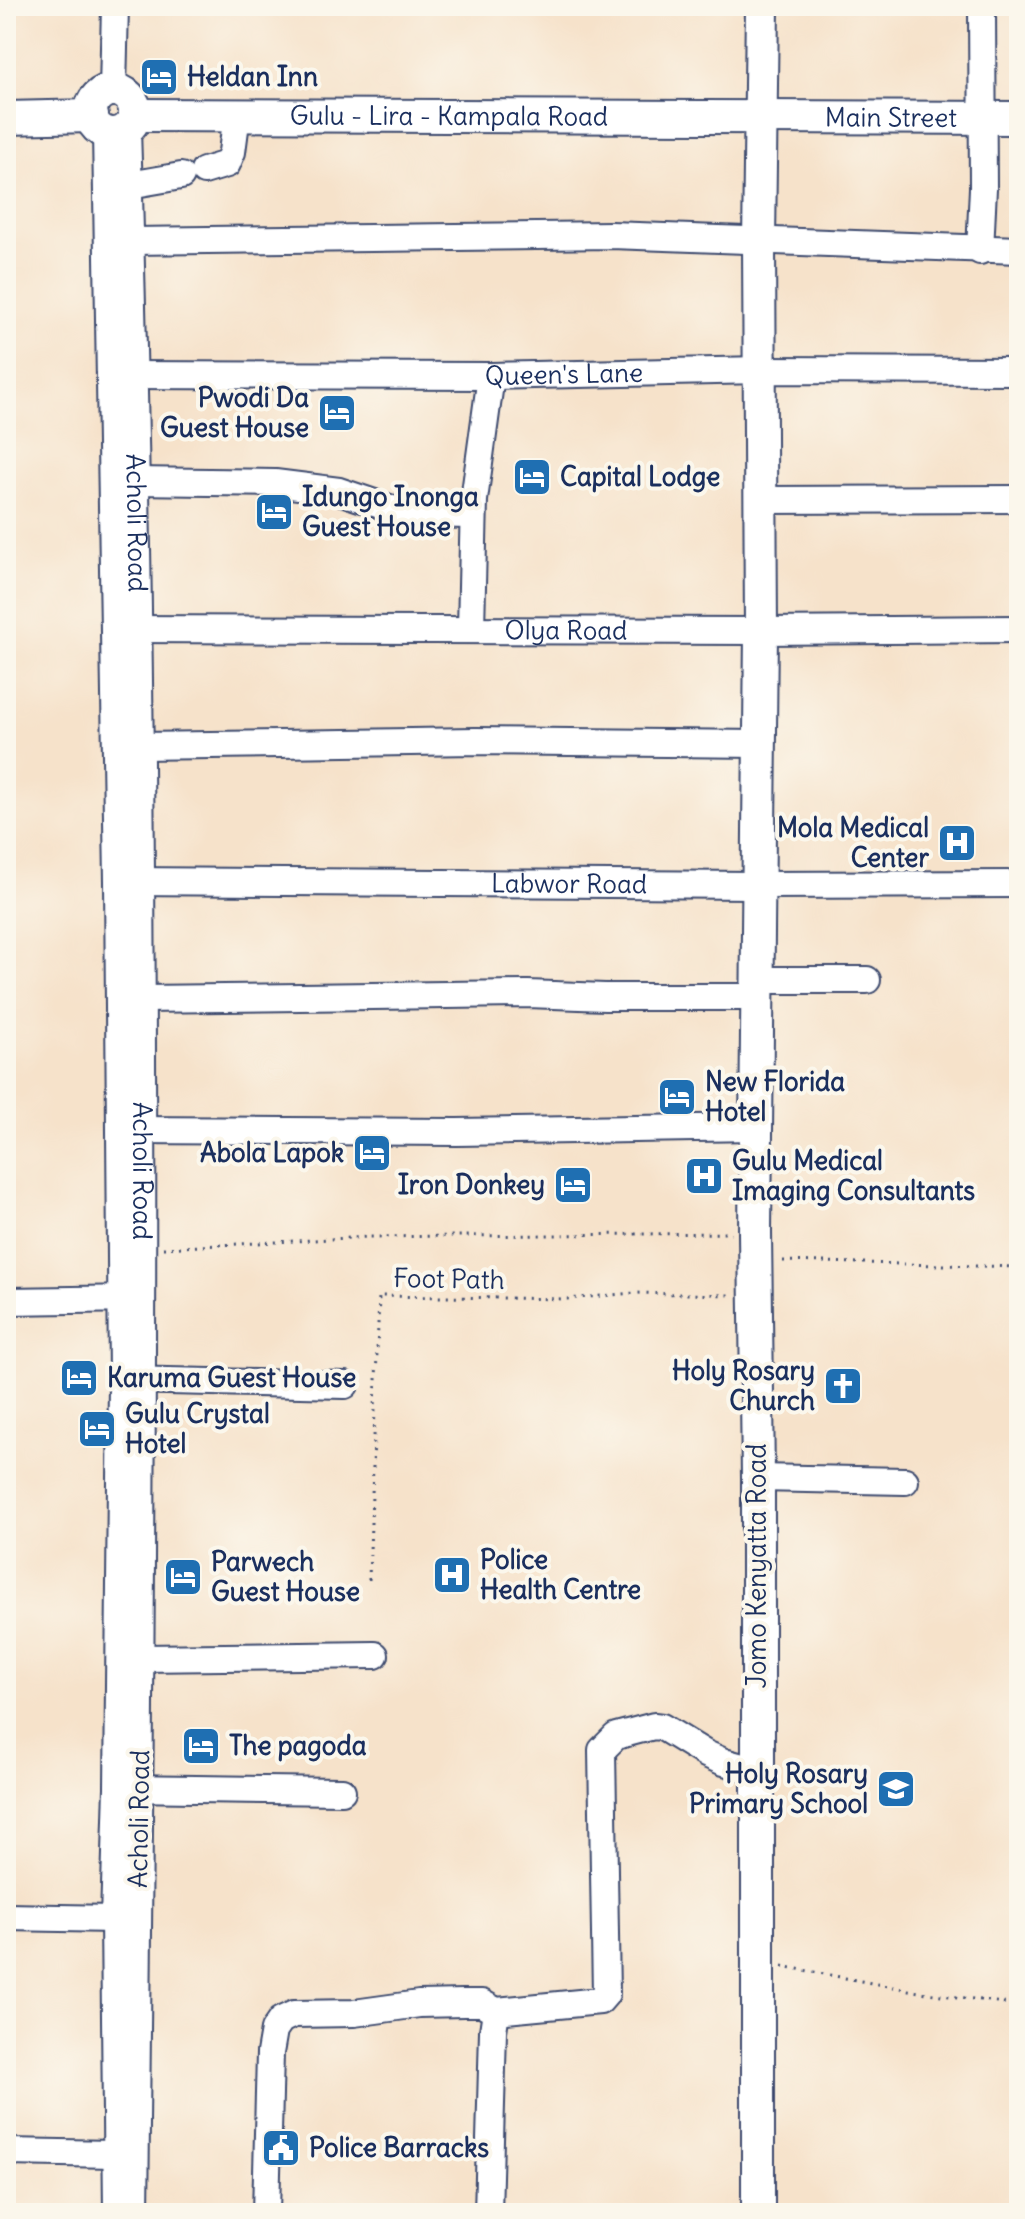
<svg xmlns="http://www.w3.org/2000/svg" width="1025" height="2219" font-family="Delius,sans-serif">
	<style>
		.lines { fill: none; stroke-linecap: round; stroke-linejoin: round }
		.minor-casing { stroke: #3c4a6e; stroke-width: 30 }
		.major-casing { stroke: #3c4a6e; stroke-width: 36 }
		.path { stroke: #3c4a6e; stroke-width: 3; stroke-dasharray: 2 6; stroke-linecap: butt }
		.minor { stroke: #fff; stroke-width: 26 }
		.major { stroke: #fff; stroke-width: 32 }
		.labels { text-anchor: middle; stroke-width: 8; stroke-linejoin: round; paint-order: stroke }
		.poi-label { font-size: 26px; font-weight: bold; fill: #1b2f5e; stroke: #fbf7ec; text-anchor: start }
		.street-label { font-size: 26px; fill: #1b2f5e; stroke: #fbf7ec }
	</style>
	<rect width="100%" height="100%" fill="#fbf7ec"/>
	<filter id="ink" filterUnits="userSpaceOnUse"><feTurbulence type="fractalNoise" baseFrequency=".0125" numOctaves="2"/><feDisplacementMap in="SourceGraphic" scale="16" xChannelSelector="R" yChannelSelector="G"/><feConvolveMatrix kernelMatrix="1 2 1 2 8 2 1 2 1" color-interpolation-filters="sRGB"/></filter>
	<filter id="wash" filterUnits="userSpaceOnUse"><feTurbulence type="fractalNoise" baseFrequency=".006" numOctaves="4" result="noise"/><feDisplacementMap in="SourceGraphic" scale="32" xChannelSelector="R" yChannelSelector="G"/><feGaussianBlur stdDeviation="1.8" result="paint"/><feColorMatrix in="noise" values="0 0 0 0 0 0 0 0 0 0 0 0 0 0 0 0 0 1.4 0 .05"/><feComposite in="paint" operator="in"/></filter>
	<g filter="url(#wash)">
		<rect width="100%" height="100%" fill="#f6e2ca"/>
	</g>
	<g filter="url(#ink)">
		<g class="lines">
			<g class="minor-casing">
				<g id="minor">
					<polyline points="113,90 115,6"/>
					<path id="s1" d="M127,129c22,694 16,1389 8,2084"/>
					<polyline points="106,132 118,881 122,1380 118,1787 114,1919 117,2213"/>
					<polyline points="204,171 227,164 232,152 237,114"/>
					<polyline points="129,185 181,176"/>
					<polyline points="131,241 611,235 1019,250"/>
					<polyline points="980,251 983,188 982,6"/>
					<path id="s2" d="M116,375l375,1 270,-6 258,1"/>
					<polyline points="134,481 275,483 339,491 407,514 473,515"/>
					<polyline points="761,500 1019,499"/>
					<path id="s3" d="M120,629l641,2 258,-2"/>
					<polyline points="471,629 474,500 491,376"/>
					<polyline points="140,746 476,741 760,744"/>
					<path id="s4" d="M127,881l630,4 262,-1"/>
					<polyline points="757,980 867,980"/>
					<polyline points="142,999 528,994 605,997 758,997"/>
					<polyline points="127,1130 457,1132 756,1127"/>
					<polyline points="6,1301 138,1299"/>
					<polyline points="125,1380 345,1385"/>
					<polyline points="758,1478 905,1481"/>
					<polyline points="141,1658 375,1655"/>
					<polyline points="126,1788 342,1791"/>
					<polyline points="6,1917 114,1919"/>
					<polyline points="6,2152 115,2154"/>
					<polyline points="266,2213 270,2053 274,2030 281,2020 294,2014 354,2013 419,2004 464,2003 482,2003 496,2011 600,2001 606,1994 602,1750 616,1736 654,1726 662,1727 706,1754 724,1762 757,1771"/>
					<polyline points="488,2213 493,2031 496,2011"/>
				</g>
			</g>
			<g class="major-casing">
				<g id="major">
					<circle cx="113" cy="112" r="22"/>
					<path id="s5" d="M135,115l884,3"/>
					<polyline points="6,118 92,116"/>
					<polyline points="758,2213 758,1478 755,1233 761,631 759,242 762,6"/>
				</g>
			</g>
			<g class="path">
				<polyline points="163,1248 369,1237 731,1233"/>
				<polyline points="783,1261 1019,1267"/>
				<polyline points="369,1580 379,1296 567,1299 634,1293 731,1295"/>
				<polyline points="782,1966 919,1992 1019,2005"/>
			</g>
			<use href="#minor" class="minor"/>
			<use href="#major" class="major"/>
		</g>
	</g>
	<defs>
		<g id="hotel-square" transform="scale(2)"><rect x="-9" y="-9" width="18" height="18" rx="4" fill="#1f6fb2" stroke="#fbf7ec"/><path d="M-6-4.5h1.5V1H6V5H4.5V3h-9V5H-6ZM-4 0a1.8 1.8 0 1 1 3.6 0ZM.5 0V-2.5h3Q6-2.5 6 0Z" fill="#fff"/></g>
		<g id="hospital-square" transform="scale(2)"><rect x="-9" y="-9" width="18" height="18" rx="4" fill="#1f6fb2" stroke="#fbf7ec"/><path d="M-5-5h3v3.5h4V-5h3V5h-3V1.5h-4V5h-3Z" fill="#fff"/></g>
		<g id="church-square" transform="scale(2)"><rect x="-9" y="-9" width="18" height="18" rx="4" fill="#1f6fb2" stroke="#fbf7ec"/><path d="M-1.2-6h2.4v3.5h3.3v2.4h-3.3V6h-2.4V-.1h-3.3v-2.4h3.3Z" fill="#fff"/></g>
		<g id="school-square" transform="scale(2)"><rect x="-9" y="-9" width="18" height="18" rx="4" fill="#1f6fb2" stroke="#fbf7ec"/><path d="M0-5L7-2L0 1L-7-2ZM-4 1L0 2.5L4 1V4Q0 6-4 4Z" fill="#fff"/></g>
		<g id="civic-square" transform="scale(2)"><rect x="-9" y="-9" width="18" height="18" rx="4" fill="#1f6fb2" stroke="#fbf7ec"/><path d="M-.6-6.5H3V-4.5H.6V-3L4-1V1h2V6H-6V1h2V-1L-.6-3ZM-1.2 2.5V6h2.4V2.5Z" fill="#fff"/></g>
	</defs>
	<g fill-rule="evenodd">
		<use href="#hotel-square" x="159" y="77"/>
		<use href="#hotel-square" x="337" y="413"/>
		<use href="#hotel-square" x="532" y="477"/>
		<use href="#hotel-square" x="274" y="512"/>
		<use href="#hospital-square" x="957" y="843"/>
		<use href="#hotel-square" x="677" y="1097"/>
		<use href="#hotel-square" x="372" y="1153"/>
		<use href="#hospital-square" x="704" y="1176"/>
		<use href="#hotel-square" x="573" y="1185"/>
		<use href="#hotel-square" x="79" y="1378"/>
		<use href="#church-square" x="843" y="1386"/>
		<use href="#hotel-square" x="97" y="1429"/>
		<use href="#hospital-square" x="452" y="1575"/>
		<use href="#hotel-square" x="183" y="1577"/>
		<use href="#hotel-square" x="201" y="1746"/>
		<use href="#school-square" x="896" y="1789"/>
		<use href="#civic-square" x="281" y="2148"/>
	</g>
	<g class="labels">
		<g class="poi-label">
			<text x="187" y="86">Heldan Inn</text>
			<text x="309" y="407" text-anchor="end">Pwodi Da<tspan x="309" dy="30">Guest House</tspan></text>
			<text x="560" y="486">Capital Lodge</text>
			<text x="302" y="506">Idungo Inonga<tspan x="302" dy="30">Guest House</tspan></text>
			<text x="929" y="837" text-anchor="end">Mola Medical<tspan x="929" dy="30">Center</tspan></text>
			<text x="705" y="1091">New Florida<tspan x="705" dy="30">Hotel</tspan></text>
			<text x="344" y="1162" text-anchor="end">Abola Lapok</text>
			<text x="732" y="1170">Gulu Medical<tspan x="732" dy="30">Imaging Consultants</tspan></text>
			<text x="545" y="1194" text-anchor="end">Iron Donkey</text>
			<text x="815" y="1380" text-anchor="end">Holy Rosary<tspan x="815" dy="30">Church</tspan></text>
			<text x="107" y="1387">Karuma Guest House</text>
			<text x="125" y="1423">Gulu Crystal<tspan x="125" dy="30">Hotel</tspan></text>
			<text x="480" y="1569">Police<tspan x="480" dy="30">Health Centre</tspan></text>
			<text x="211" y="1571">Parwech<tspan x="211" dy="30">Guest House</tspan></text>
			<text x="229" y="1755">The pagoda</text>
			<text x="868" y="1783" text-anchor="end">Holy Rosary<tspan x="868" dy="30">Primary School</tspan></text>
			<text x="309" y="2157">Police Barracks</text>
		</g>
		<g class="street-label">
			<text dy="9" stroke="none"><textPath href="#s5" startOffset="314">Gulu - Lira - Kampala Road</textPath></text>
			<text dy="9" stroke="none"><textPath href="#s5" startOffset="756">Main Street</textPath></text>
			<text dy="9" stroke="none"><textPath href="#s2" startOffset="448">Queen's Lane</textPath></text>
			<text dy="9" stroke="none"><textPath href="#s1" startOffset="394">Acholi Road</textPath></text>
			<text dy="9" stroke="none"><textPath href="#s3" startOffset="446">Olya Road</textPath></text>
			<text dy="9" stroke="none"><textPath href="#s4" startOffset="442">Labwor Road</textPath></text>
			<text dy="9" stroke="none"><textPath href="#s1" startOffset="1042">Acholi Road</textPath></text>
			<text transform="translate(449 1279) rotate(1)" y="9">Foot Path</text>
			<text transform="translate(757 1566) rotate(-90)" y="9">Jomo Kenyatta Road</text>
			<text transform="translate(139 1819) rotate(-89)" y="9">Acholi Road</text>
		</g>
	</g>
	<rect width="1025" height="2219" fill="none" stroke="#fbf7ec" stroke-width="32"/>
</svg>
